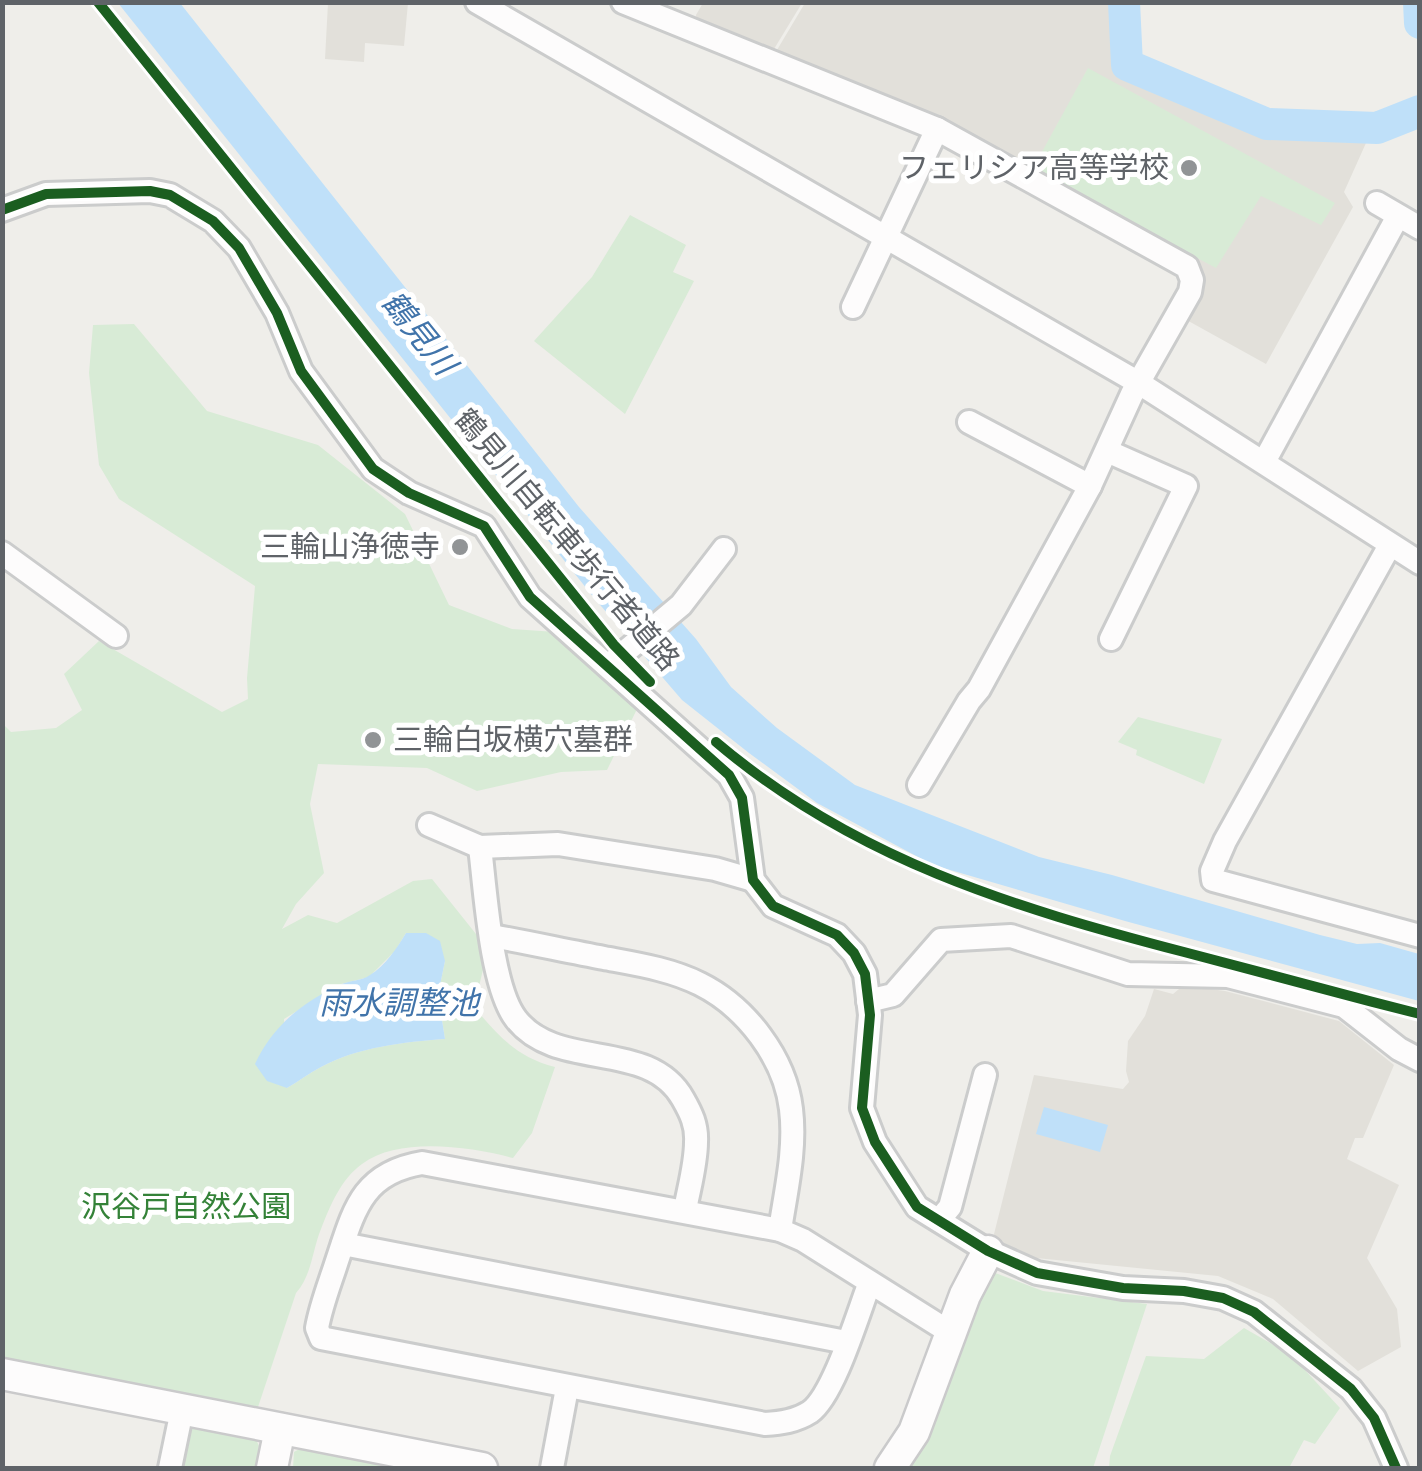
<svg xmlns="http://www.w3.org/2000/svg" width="1422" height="1471" font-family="'Open Sans','Noto Sans JP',sans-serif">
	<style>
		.education { fill: #e2e0da }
		.green { fill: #d8ebd6; fill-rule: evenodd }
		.water { fill: #bfe0f9 }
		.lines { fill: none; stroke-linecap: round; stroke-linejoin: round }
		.river { stroke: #bfe0f9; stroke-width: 32 }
		.street-casing { stroke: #cbcccc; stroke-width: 28 }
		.secondary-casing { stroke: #cacacb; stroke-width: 35 }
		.street { stroke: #fdfcfc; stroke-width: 22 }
		.secondary { stroke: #fdfcfc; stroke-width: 30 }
		.cycleway-casing { stroke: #fff; stroke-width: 16 }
		.cycleway { stroke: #1b5e20; stroke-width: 10 }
		.poi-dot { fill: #919496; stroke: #fff; stroke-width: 4 }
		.labels { text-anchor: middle; stroke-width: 10; stroke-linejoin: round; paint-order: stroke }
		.poi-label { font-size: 30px; fill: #5f6368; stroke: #fff; text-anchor: end }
		.street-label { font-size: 30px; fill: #5f6368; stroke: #fff }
		.park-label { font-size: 30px; fill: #348238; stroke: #fff }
		.water-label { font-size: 32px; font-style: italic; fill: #4174aa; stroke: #fff }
	</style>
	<rect width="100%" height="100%" fill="#efeeea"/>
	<g class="education">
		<polygon points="328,3 408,3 404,46 365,43 364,62 325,59"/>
		<polygon points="703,3 802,3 771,54 698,26 696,15"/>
		<polygon points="805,3 1110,3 1112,65 1125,77 1264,139 1366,143 1344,192 1353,207 1266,364 1183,318 1197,277 774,55"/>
		<polygon points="1203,988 1225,991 1339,1021 1394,1065 1363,1138 1355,1138 1347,1159 1399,1185 1367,1258 1397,1309 1401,1347 1358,1371 1273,1299 1218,1276 1036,1258 993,1238 1034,1075 1123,1089 1129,1082 1126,1071 1128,1041 1145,1016 1154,989 1173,994 1179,989"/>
	</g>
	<g class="green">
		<polygon points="1088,68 1335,203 1321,225 1261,196 1216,268 1032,170"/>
		<polygon points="630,215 686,245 673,272 694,281 625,414 534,341 592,277"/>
		<path d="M134,324l73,87 111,34 87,69 44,91 63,24 44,3 83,73 -32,65 -46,2 -84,19 -50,-23 -109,-4 -8,40 14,69 -28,31 -14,25 26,-14 29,8 76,-42 19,-2 56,70 -14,58c25,30 43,50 81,60l-23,66 -19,25c-42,-11 -114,-22 -151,6 -21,15 -32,42 -41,65 -9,22 -9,46 -25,64l-39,117 -254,-49 -1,-638 9,9 45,-4 26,-18 -18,-36 35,-33 123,71 26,-13 -1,-21 8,-92 -136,-87 -20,-34 -10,-92 4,-48zM406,933l39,28 -7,34 7,44c-42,3 -87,8 -124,28 -12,6 -23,15 -34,21l-3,-69 57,-35 28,-7 26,-26z"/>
		<polygon points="1138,717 1222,739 1204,784 1136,755 1137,750 1118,742"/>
		<polygon points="990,1271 1043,1291 1147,1304 1093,1468 906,1468 925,1444"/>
		<polygon points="1244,1328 1291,1355 1340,1408 1315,1444 1304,1440 1289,1468 1109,1468 1110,1456 1146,1356 1204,1359"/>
		<polygon points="197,1424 255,1437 259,1446 255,1468 180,1468 188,1429"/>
		<polygon points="303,1447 416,1468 293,1468 294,1452"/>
	</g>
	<g class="water">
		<polygon points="118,3 180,3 579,507 696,639 731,687 777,728 855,785 1039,857 1112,875 1320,935 1357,944 1380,943 1419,954 1419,1001 1125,921 933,865 817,803 749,753 682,700 595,599"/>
		<path d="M406,933h20l14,8 5,20 -7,34 7,44c-41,3 -87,8 -124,28 -12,6 -23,15 -34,21l-20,-7 -12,-17c17,-37 47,-62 85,-79 9,-5 22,-4 30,-10 15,-9 27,-27 36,-42z"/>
		<polygon points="1044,1107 1108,1125 1100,1152 1036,1134"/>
	</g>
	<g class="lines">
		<g class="river">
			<polyline points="1124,2 1127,65 1267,124 1377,128 1420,111"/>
			<polyline points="1419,2 1420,23"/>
		</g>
		<g class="street-casing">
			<g id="street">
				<polyline points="477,2 1139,383 1420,563"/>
				<polyline points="623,2 937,129 1187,267 1192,280 1190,292 1132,394 1090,486 979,689 969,701 919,785"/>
				<polyline points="1377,203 1420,228"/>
				<polyline points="2,210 46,194 150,191 170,195 213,221 239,248 277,313 301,371 373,469 409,493 484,526 530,597 729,775 742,798 753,880 773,906 837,935 854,953 865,974 870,1015 862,1108 875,1142 917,1207 988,1251 1037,1273 1123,1288 1184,1291 1223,1298 1254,1312 1351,1389 1374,1418 1396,1468"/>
				<polyline points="853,307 937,129"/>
				<polyline points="969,422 1090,486"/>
				<polyline points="1107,451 1186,486 1111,639"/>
				<polyline points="1264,462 1398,216"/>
				<polyline points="1390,545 1225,841 1212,871 1213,880 1420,936"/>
				<polyline points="2,553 116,636"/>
				<polyline points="608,666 681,605 724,549"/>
				<polyline points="429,825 480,847 558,844 715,869 753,880"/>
				<path d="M480,847c5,41 11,140 36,172 41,53 133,19 167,80 8,14 14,26 13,43 0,22 -7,46 -11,68"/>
				<path d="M492,936c38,7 75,15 112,22 32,6 66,11 96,26 46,23 85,74 91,125 5,40 -5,81 -11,121"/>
				<polyline points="868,1001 893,995 941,940 1011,936 1128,974 1228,976 1344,1006 1399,1049 1420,1060"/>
				<polyline points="939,1220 950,1207 985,1075"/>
				<polyline points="343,1244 846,1342"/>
				<path d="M870,1282c-12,31 -36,113 -60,130 -14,9 -29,11 -45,12l-444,-86 -4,-10c4,-23 13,-45 20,-67 17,-51 25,-88 85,-98l358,67 23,10 148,93"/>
				<polyline points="170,1468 182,1410"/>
				<polyline points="552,1468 567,1388"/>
			</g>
		</g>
		<g class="secondary-casing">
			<g id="secondary">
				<polyline points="2,1374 482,1468"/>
				<polyline points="272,1468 280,1429"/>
				<polyline points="890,1468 914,1432 965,1295 988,1251"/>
			</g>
		</g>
		<use href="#street" class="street"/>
		<use href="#secondary" class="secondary"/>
		<g class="cycleway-casing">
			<g id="cycleway">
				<polyline points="98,2 614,645 650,682"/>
				<polyline points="2,210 46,194 150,191 170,195 213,221 239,248 277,313 301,371 373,469 409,493 484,526 530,597 729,775 742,798 753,880 773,906 837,935 854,953 865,974 870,1015 862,1108 875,1142 917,1207 988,1251 1037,1273 1123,1288 1184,1291 1223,1298 1254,1312 1351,1389 1374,1418 1396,1468"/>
				<path d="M716,742c138,117 296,165 468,210 78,21 157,42 236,62"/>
			</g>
		</g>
		<use href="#cycleway" class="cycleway"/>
	</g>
	<g class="poi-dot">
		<circle cx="1189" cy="168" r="10"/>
		<circle cx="460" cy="547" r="10"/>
		<circle cx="373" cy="740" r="10"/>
	</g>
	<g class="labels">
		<g class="poi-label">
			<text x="1169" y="178">フェリシア高等学校</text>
			<text x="440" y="557">三輪山浄徳寺</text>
			<text x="393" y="750" text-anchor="start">三輪白坂横穴墓群</text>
		</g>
		<g class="street-label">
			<text transform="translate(567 540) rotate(50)" y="10">鶴見川自転車歩行者道路</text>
		</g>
		<g class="park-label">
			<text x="186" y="1217">沢谷戸自然公園</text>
		</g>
		<g class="water-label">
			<text transform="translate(419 333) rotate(51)" y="11">鶴見川</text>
			<text x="399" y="1014">雨水調整池</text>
		</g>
	</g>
	<rect width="1422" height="1471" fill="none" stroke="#5f6368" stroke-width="10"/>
</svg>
